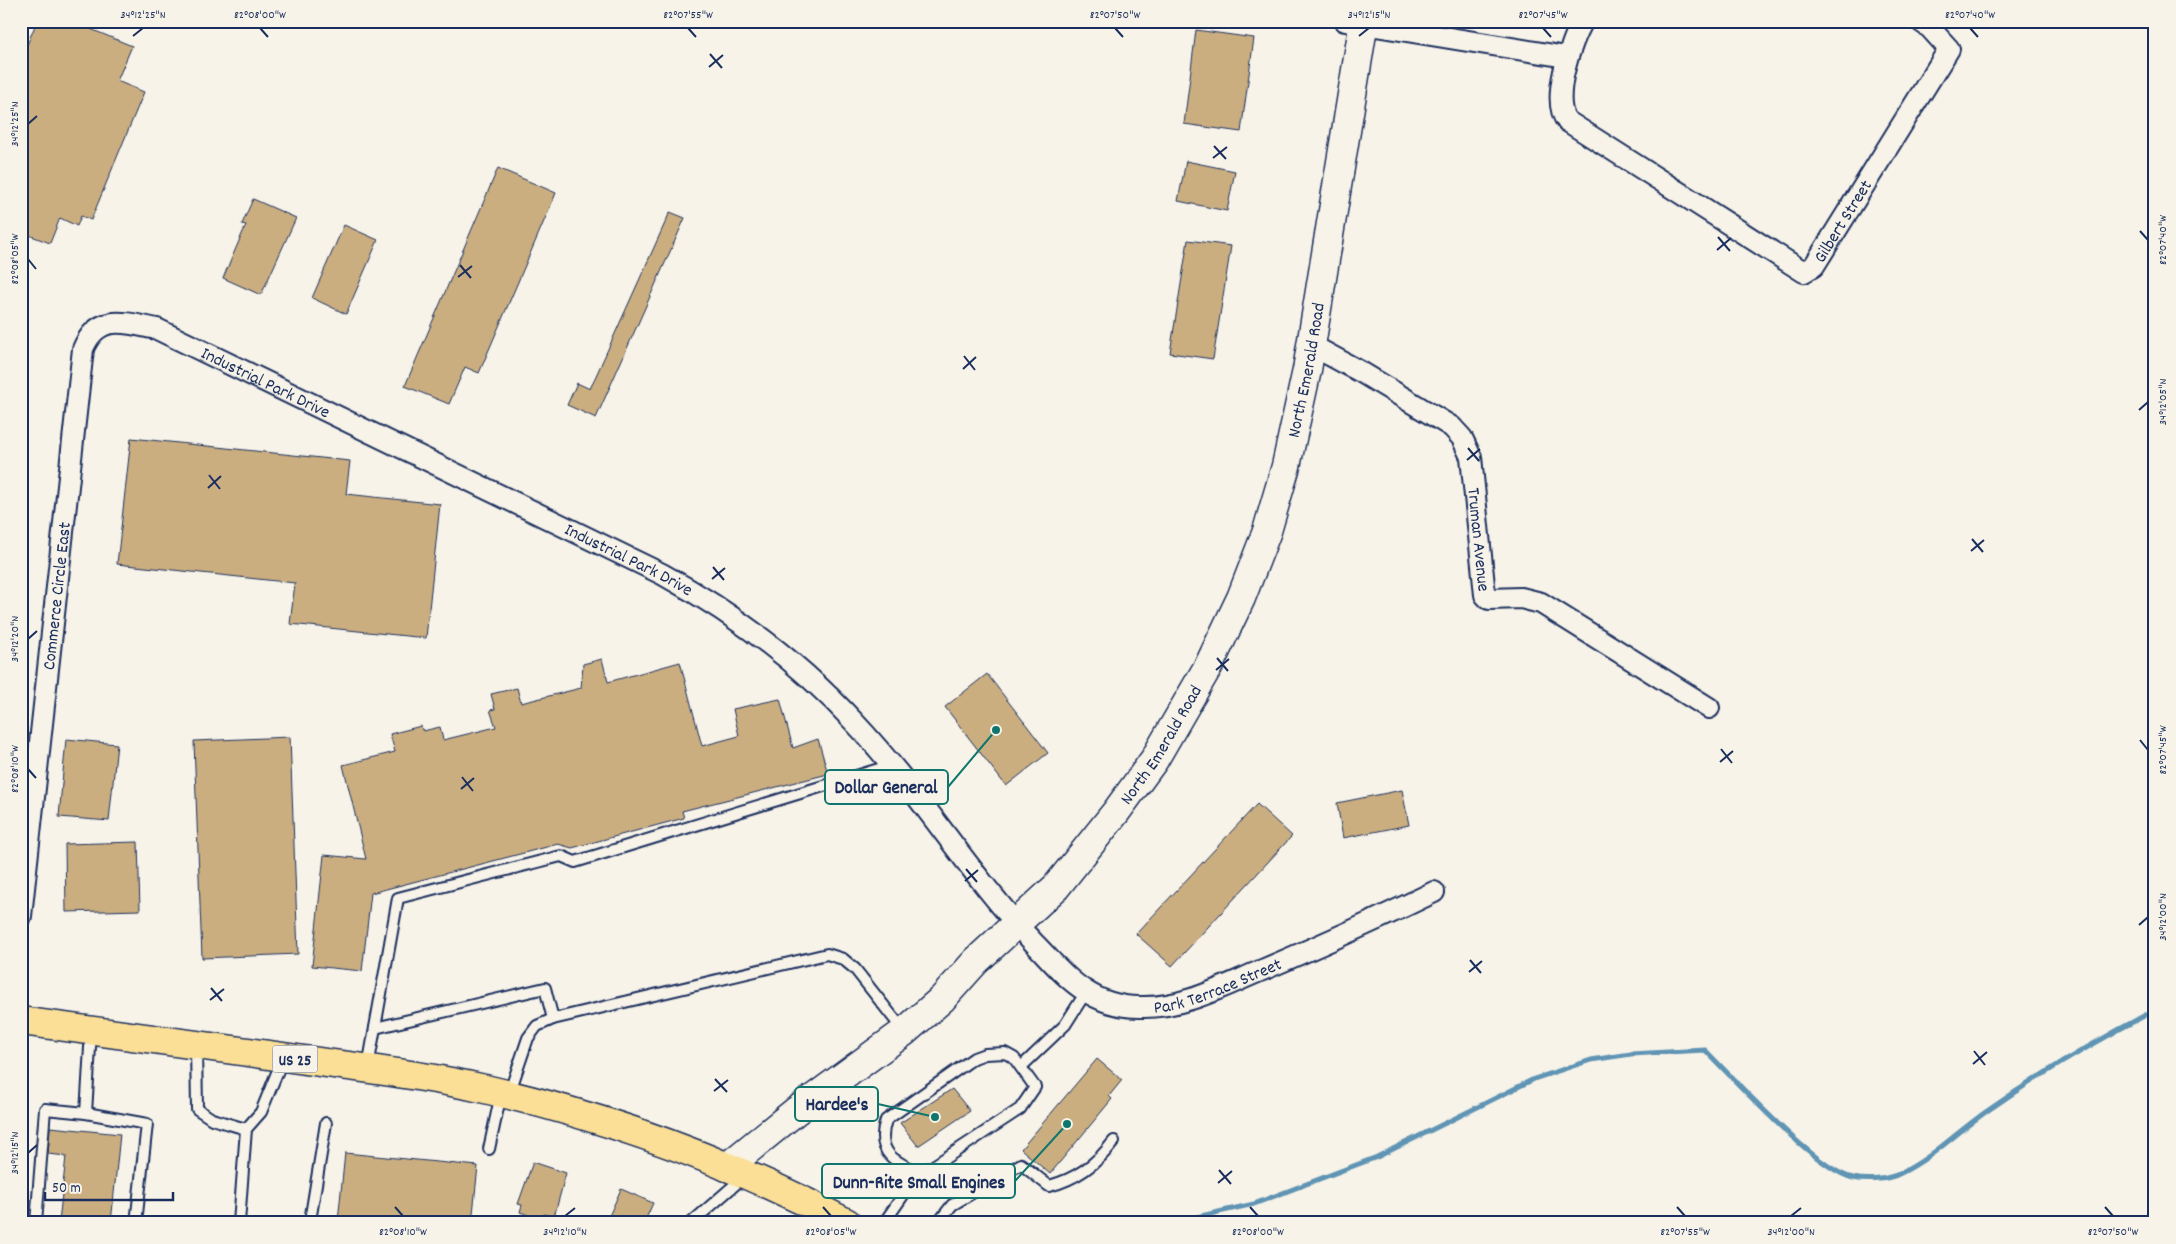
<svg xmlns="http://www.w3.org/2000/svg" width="2176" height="1244" font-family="Dekko,sans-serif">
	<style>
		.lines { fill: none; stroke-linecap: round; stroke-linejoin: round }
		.stream { stroke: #5f94b4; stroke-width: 5 }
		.building { fill: #cbae80; stroke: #1b2f5e }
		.service-casing { stroke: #1b2f5e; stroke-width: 14 }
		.minor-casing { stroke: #1b2f5e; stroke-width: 24 }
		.secondary-casing { stroke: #1b2f5e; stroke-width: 31 }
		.trunk-casing { stroke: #1b2f5e; stroke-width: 31 }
		.service { stroke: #f7f3e8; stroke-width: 10 }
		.minor { stroke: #f7f3e8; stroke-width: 20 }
		.secondary { stroke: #f7f3e8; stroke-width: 28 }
		.trunk { stroke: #fbdf96; stroke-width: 28 }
		.ticks { fill: none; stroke: #1b2f5e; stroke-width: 2 }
		.labels { text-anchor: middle; stroke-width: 4; stroke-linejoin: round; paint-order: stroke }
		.shield { fill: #f7f3e8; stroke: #5d6a87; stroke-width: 1 }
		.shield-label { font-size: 16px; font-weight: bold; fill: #1b2f5e }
		.street-label { font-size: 18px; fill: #1b2f5e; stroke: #f7f3e8 }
		.leader { fill: none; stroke: #0f766e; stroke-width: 2 }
		.callout-dot { fill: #0f766e; stroke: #f7f3e8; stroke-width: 2 }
		.callout { fill: #f7f3e8; stroke: #0f766e; stroke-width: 2 }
		.callout-label { font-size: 19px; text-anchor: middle; font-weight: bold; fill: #1b2f5e }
		.neatline { fill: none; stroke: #1b2f5e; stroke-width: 2 }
		.ticks-label { font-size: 12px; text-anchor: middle; fill: #1b2f5e }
	</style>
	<rect width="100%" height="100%" fill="#f7f3e8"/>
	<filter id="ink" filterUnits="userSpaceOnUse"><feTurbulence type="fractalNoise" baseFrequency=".02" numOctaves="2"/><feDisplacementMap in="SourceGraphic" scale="10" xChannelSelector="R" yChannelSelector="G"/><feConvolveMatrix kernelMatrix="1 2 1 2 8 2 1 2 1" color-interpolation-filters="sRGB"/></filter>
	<g filter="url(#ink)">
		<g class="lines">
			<path class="stream" d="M1170,1223l84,-19 123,-47 157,-78 57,-19 40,-6 74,-4c30,30 111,120 148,128 14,3 35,2 48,-5 33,-16 59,-44 89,-64 53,-37 108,-69 165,-99"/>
		</g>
		<g class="building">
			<polygon points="37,21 71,21 132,46 117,81 144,92 91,220 81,216 77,226 60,218 50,243 21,232 21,59"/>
			<polygon points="1196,30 1254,38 1241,132 1184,124"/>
			<polygon points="1186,161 1235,171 1227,211 1178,201"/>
			<polygon points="498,168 556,193 479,373 465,367 449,404 405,386"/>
			<polygon points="253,199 296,218 261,295 223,278 246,225 242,224"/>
			<polygon points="670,212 685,218 596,418 567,405 577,383 590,389"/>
			<polygon points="344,225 378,240 346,314 312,298"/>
			<polygon points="1188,240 1231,246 1213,359 1170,353"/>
			<polygon points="131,438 350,461 346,494 440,504 426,638 290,624 295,583 117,564"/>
			<polygon points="602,659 608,682 680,662 702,746 739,736 733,709 780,699 793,748 818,739 828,774 682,811 684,818 572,848 558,844 371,893 362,971 312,966 324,855 366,859 343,765 395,752 390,734 421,726 423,731 440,727 443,740 496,727 490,710 495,709 491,694 517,688 521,703 581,688 583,664"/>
			<polygon points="987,674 1048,753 1006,786 945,707"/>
			<polygon points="290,737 298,954 202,958 194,741"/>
			<polygon points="66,739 117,744 109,821 59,817"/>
			<polygon points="1402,790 1409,825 1343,838 1337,803"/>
			<polygon points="1257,804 1292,836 1172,966 1136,934"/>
			<polygon points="138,842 140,910 66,912 65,844"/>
			<polygon points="1097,1059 1122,1080 1109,1096 1112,1099 1050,1174 1021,1149"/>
			<polygon points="952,1089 970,1111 918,1146 900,1123"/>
			<polygon points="50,1127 120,1134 111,1223 59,1223 66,1156 48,1154"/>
			<polygon points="345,1153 478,1166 472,1223 338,1221"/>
			<polygon points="533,1162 566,1173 554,1217 544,1214 542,1220 520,1212 522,1205 518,1204"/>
			<polygon points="621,1189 653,1203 644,1223 606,1223"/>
		</g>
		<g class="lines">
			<g class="service-casing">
				<g id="service">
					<polyline points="375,1028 545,988 553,1019 827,954 843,959 855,969 903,1030"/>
					<polyline points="196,1046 197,1109 212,1119 246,1129"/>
					<polyline points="368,1067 398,898 561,856 575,862 892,765"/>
					<polyline points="1021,1067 1065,1025 1086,992"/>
					<polyline points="509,1094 528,1038 537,1026 553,1019"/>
					<polyline points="86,1113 91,1031"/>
					<polyline points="489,1149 501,1094"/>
					<polyline points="36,1223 45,1109 86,1113 147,1124 136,1223"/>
					<polyline points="239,1223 246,1129 261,1112 283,1058"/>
					<polyline points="312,1223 311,1215 326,1123"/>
					<polyline points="691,1223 745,1176"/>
					<path d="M884,1223l31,-45 105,-69 15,-22 -21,-29 -9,-5 -20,1 -11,4 -88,62c-11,33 9,43 36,53"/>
					<path d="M938,1223l14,-18 69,-41 28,22c28,-7 48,-22 65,-45"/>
				</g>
			</g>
			<g class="minor-casing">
				<g id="minor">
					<polyline points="1345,21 1566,57"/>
					<path id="s1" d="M1583,21c-12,20 -33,80 -16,100l237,151 10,-6 135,-217 -19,-21 -10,-7"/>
					<path id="s2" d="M1311,345l50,27 91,55 10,11 9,19 14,138 4,4 32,-1 20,5 168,105"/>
					<path id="s3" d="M21,916l62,-567c15,-37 43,-26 74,-20l505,245c73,40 137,88 193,149 65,69 114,151 179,220 16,16 31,35 50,47 16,11 36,17 55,17 42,2 83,-20 121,-36 59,-25 117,-51 174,-79"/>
				</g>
			</g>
			<g class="secondary-casing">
				<g id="secondary">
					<path id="s4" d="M727,1167l69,-56 108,-79 38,-33 34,-38 80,-74 60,-75 38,-52 55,-95 32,-67 26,-67 19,-65 21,-96 57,-349"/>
				</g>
			</g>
			<g class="trunk-casing">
				<path id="trunk" d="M21,1021c93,13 185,25 277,38 62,9 126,16 187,30 125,29 248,74 362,134"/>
			</g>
			<use href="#service" class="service"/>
			<use href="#minor" class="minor"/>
			<use href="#secondary" class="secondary"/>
			<use href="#trunk" class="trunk"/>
		</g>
	</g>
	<path class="ticks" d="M260,28l8,9M688,28l8,9M1115,28l8,9M1543,28l8,9M1970,28l8,9M133,36l10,-8M1359,36l10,-8M710,54l12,14M709,67l14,-12M28,124l9,-8M1214,146l12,13M1213,158l14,-11M2140,231l8,9M1718,237l12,14M1717,250l14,-12M28,259l8,10M460,265l11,13M458,277l14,-11M964,356l11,14M963,369l13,-12M2139,410l9,-8M1468,448l11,13M1467,460l13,-11M209,475l11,14M208,488l13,-12M1972,539l11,13M1971,551l13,-11M713,567l11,13M712,579l13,-11M28,639l9,-8M1217,658l11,13M1216,670l13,-11M2140,740l8,10M1721,749l11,14M1720,762l13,-11M28,769l8,9M462,777l11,14M461,789l13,-11M966,869l11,13M965,881l13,-11M2139,925l9,-8M1470,960l11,13M1469,972l13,-11M211,988l11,13M210,1000l14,-11M1974,1051l11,14M1973,1064l14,-12M715,1079l12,13M714,1091l14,-11M28,1153l9,-8M1219,1170l12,14M1218,1183l14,-12M395,1207l8,9M823,1207l8,9M1250,1207l8,9M1677,1207l8,9M2105,1207l8,9M565,1216l10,-8M1791,1216l10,-8"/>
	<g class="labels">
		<rect class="shield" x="272.5" y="1045.5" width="45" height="27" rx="4"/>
		<g class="shield-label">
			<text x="295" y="1065">US 25</text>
		</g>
		<g class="street-label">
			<text dy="6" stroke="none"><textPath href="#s1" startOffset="451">Gilbert Street</textPath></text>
			<text dy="6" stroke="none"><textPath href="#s4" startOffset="1015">North Emerald Road</textPath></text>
			<text dy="6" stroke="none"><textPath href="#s3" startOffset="778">Industrial Park Drive</textPath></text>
			<text dy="6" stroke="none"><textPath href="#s2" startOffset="282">Truman Avenue</textPath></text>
			<text dy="6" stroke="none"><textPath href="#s3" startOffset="1182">Industrial Park Drive</textPath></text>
			<text dy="6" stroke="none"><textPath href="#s3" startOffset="322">Commerce Circle East</textPath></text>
			<text dy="6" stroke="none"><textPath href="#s4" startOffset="610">North Emerald Road</textPath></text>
			<text dy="6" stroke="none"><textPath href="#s3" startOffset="1956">Park Terrace Street</textPath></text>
		</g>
	</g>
	<path class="leader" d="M996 730L948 787M935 1117L878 1104M1067 1124L1015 1181"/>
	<g class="callout-dot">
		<circle cx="996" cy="730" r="5"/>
		<circle cx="935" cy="1117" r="5"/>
		<circle cx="1067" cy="1124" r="5"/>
	</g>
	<g class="callout">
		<rect x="825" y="770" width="123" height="34" rx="5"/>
		<rect x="795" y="1087" width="83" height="34" rx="5"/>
		<rect x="822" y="1164" width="193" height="34" rx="5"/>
	</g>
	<g class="callout-label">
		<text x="886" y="793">Dollar General</text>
		<text x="837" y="1110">Hardee's</text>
		<text x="919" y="1188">Dunn-Rite Small Engines</text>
	</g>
	<rect width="2176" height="1244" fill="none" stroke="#f7f3e8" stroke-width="55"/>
	<path d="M45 1192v8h128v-8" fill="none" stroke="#1b2f5e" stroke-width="2.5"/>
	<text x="52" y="1192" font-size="15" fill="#1b2f5e" stroke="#f7f3e8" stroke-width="4" paint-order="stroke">50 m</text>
	<rect x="28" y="28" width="2120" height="1188" class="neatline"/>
	<g class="ticks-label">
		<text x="143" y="18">34°12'25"N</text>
		<text x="260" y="18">82°08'00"W</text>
		<text x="688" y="18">82°07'55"W</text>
		<text x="1115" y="18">82°07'50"W</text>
		<text x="1369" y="18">34°12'15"N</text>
		<text x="1543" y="18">82°07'45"W</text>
		<text x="1970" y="18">82°07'40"W</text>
		<text transform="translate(14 124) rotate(-90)" y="4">34°12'25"N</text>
		<text transform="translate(2162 240) rotate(-90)" y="4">82°07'40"W</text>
		<text transform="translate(14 259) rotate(-90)" y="4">82°08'05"W</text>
		<text transform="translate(2162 402) rotate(-90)" y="4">34°12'05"N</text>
		<text transform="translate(14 639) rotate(-90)" y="4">34°12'20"N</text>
		<text transform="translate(2162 750) rotate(-90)" y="4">82°07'45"W</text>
		<text transform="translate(14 769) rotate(-90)" y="4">82°08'10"W</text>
		<text transform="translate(2162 917) rotate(-90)" y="4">34°12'00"N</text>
		<text transform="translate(14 1153) rotate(-90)" y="4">34°12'15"N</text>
		<text x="403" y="1235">82°08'10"W</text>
		<text x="565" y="1235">34°12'10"N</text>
		<text x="831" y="1235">82°08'05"W</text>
		<text x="1258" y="1235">82°08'00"W</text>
		<text x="1685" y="1235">82°07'55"W</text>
		<text x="1791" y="1235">34°12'00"N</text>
		<text x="2113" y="1235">82°07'50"W</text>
	</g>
</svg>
